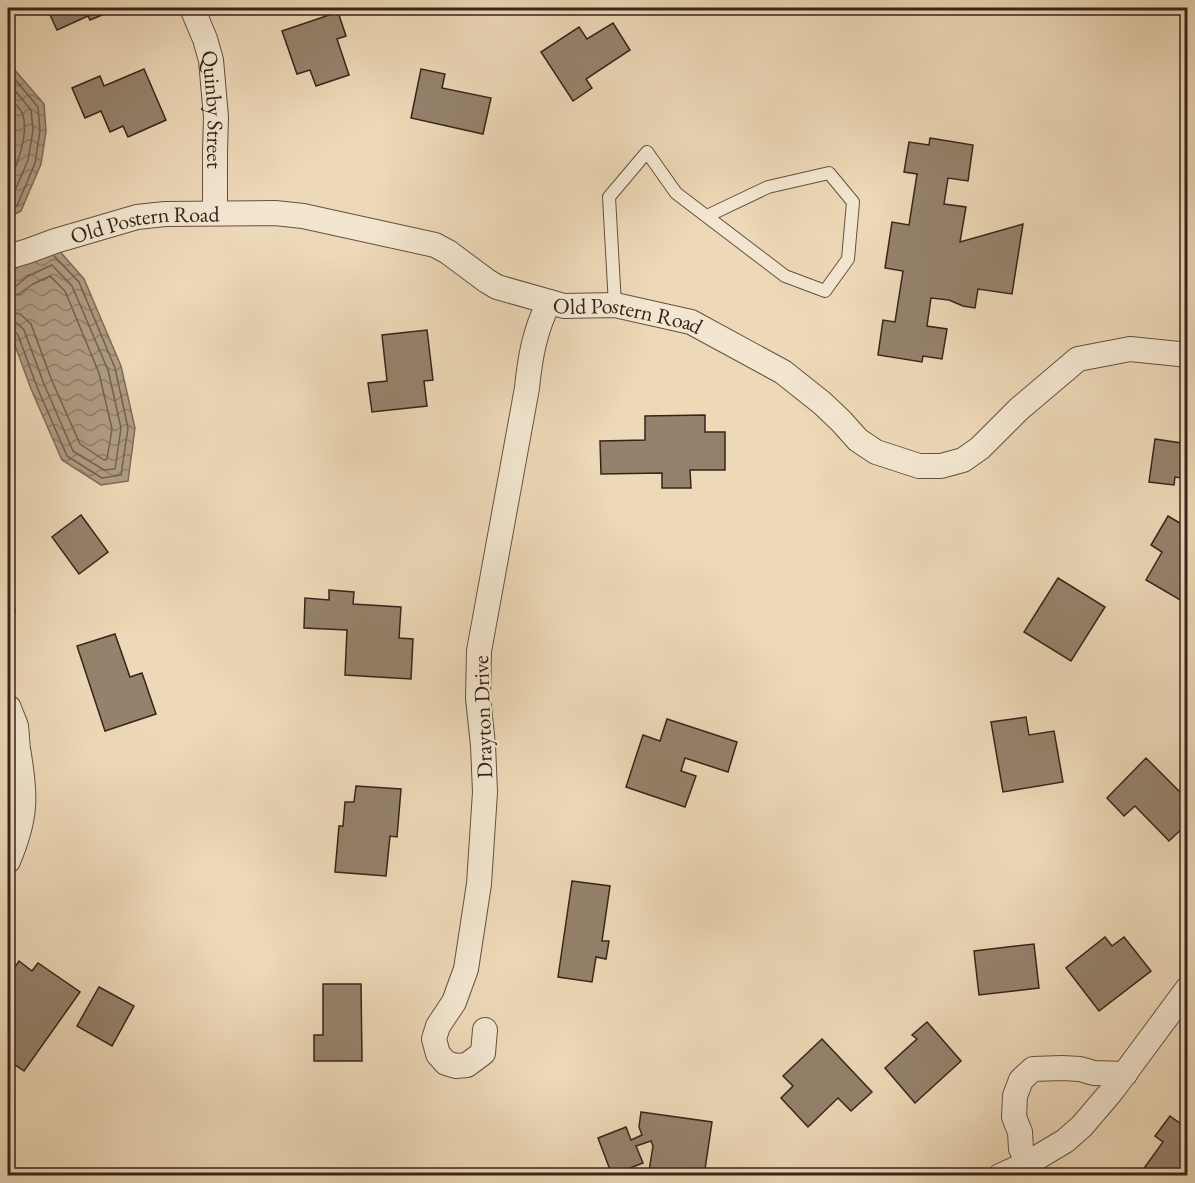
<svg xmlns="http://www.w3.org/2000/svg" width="1195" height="1183" font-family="'EB Garamond',serif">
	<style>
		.water { fill: url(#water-waves); stroke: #7f6b58; stroke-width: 1.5 }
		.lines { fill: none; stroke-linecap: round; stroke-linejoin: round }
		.shore { stroke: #72604e; stroke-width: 1.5 }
		.building { fill: #95826c; stroke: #36241a; stroke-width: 1.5 }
		.lane-casing { stroke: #645141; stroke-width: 14 }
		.street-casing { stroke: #645141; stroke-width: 26 }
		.lane { stroke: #f3e6d0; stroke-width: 12 }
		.street { stroke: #f3e6d0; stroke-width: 24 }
		.labels { text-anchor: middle; stroke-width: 4.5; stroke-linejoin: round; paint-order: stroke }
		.street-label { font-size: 22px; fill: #36241a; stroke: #f3e6d0 }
	</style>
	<defs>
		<pattern id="water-waves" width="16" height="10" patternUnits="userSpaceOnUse" patternTransform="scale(1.5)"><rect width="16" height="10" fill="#af9b82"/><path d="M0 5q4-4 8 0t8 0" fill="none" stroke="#8f7e6a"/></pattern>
	</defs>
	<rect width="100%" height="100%" fill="#edd8b7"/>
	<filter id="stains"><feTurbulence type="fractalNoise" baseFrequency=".00333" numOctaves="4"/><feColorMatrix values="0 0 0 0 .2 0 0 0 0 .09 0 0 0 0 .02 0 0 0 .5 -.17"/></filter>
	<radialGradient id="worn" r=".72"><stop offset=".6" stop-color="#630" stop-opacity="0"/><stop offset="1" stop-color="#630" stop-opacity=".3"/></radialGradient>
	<g class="water">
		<polygon points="8,62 44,104 46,131 41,164 21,211 8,218"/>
		<polygon points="56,247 84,279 121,366 135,428 128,481 101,485 62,460 31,389 12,337 8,332 8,276 21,264"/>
	</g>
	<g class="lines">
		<g class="shore">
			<polyline points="8,71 38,107 40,131 35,163 17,206 8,211"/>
			<polyline points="8,82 31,110 33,130 28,160 11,200 8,203"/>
			<path d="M8,96c4,5 13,12 15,19 6,22 -7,51 -15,71"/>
			<polyline points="8,287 16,286 28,276 52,265 72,286 108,370 121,428 115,469 104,470 73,451 44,384 24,330 17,323 8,321"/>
			<polyline points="8,296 19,294 33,284 50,276 65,291 99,373 112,429 107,459 104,460 80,444 52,381 31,324 20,314 8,312"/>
			<polyline points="8,328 13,329 18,335 37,387 67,456 102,478 121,475 128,428 115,368 79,282 54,256"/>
		</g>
	</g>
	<g class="building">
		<polygon points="47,8 119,8 90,20 88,16 57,30"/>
		<polygon points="338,12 346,36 337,39 349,75 316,86 310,70 297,74 282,31"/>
		<polygon points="613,23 630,50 586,79 592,88 573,101 541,52 579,27 587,39"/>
		<polygon points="144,69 166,120 128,137 123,126 110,132 101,111 85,118 72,88 100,76 104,86"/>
		<polygon points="421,69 445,74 442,88 491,98 483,134 411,118"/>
		<polygon points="930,138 973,145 968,181 948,178 944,204 966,207 960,242 1023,224 1012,294 978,289 975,308 963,306 949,300 931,298 927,326 947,329 942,359 923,356 922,362 878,355 883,320 895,322 903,271 885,268 892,222 909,225 917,174 904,172 909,142 929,145"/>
		<polygon points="427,330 433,380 424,381 427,406 372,412 368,383 387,381 382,335"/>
		<polygon points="705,415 705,432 725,432 725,470 690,470 691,488 662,488 662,473 601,474 600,441 645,440 645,416"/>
		<polygon points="1155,439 1188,444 1188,479 1175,477 1174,485 1149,482"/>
		<polygon points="81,515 108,552 79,574 52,537"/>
		<polygon points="1168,516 1188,528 1188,592 1182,601 1146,580 1162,552 1151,545"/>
		<polygon points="8,564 15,612 8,613"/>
		<polygon points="1058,578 1105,607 1071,661 1024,632"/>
		<polygon points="329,590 354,592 353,604 401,607 399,638 413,639 411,679 345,675 347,630 304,628 305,598 329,600"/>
		<polygon points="115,634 130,677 142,673 156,714 105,731 77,646"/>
		<polygon points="1026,717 1029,735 1054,731 1063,782 1003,792 991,722"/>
		<polygon points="667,719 737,742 728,772 685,758 681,771 696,776 685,807 626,787 643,735 660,741"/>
		<polygon points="1146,758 1188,800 1188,823 1169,841 1135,806 1124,816 1107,798"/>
		<polygon points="356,786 401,789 397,837 390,836 386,876 335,872 339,826 343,826 345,802 354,802"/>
		<polygon points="572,881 610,886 602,941 609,941 606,959 596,957 592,982 558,977"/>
		<polygon points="1105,937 1112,946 1124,937 1151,971 1099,1011 1066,968"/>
		<polygon points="1034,944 1039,988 979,995 974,951"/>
		<polygon points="19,961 32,971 38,963 80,992 24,1071 8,1060 8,977"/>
		<polygon points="323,984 361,984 362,1061 314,1061 314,1035 323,1035"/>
		<polygon points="99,987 134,1006 112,1046 77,1026"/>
		<polygon points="927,1022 961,1061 915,1103 885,1068 917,1039 912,1035"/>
		<polygon points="822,1039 872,1092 851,1111 838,1098 808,1127 781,1098 793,1086 783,1076"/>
		<polygon points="641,1112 712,1122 704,1176 679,1176 649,1171 653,1146 651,1141 636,1146 643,1163 612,1175 598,1138 626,1127 631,1140 642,1135 639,1127"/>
		<polygon points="1170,1116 1188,1129 1188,1176 1148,1176 1142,1171 1163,1142 1155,1136"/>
		<rect x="483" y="1169" width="32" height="7"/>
	</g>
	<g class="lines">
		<g class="lane-casing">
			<polyline id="lane" points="615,305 609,197 647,152 676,193 785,276 825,291 848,259 853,202 829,173 768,187 707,216"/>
		</g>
		<g class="street-casing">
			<g id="street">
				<path id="s1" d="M192,8l13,31 6,21 5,57 -1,34v62"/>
				<path id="s2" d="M8,257l20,-6 27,-10 82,-24 28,-3 110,-1 28,3 132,29 13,7 39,29 10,6 67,19 51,-1 76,17 92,50 39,31 19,18 17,19 18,12 43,14h22l22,-6 17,-12 39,-39 59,-50 52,-10 49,5 9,2"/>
				<path d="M8,861c19,-44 18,-66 10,-112 -1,-8 -1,-16 -2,-23 -2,-6 -5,-12 -7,-18"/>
				<path d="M485,1030l-2,23 -16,12 -11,1 -10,-3 -8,-9 -4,-15 4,-13 16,-24 12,-33 13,-85 6,-92 -2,-47 -5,-47 1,-47 48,-263c3,-31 8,-58 22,-86"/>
				<polyline points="1028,1163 1021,1149 1020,1132 1014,1117 1015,1096 1021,1080 1033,1069 1062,1068 1080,1069 1094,1073 1125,1074"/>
				<polyline points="1000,1176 1028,1163 1065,1141 1082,1126 1111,1092 1188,988"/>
			</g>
		</g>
		<use href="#lane" class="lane"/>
		<use href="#street" class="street"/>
	</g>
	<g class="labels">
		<g class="street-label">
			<text dy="8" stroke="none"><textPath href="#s1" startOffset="105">Quinby Street</textPath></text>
			<text dy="8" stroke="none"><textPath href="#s2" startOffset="142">Old Postern Road</textPath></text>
			<text dy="8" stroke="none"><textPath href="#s2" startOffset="646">Old Postern Road</textPath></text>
			<text transform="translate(482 717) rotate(-92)" y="8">Drayton Drive</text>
		</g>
	</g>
	<rect width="1195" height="1183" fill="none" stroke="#edd8b7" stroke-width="30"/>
	<rect x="9" y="9" width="1177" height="1165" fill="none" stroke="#36241a" stroke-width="3"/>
	<rect x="15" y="15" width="1165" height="1153" fill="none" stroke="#36241a" stroke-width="1.5"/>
	<rect width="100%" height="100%" filter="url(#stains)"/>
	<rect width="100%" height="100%" fill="url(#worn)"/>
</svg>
